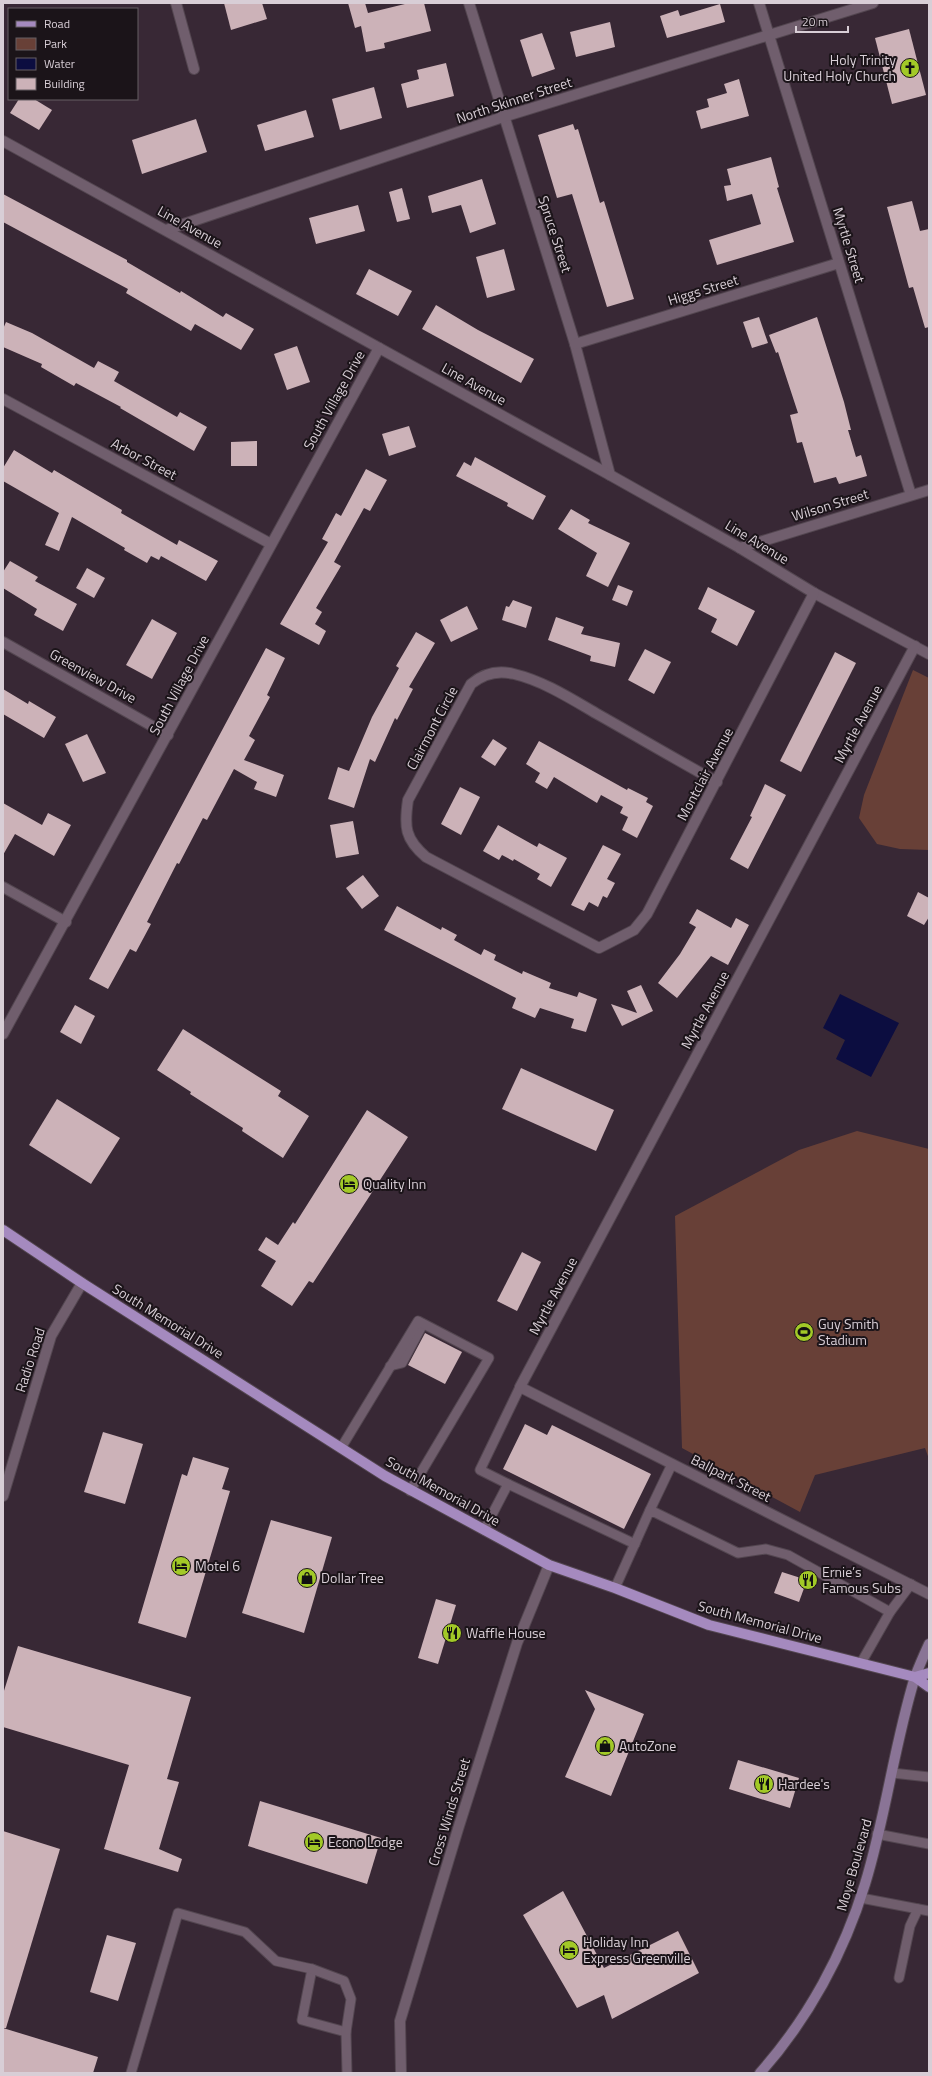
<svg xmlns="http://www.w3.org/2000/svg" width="932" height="2076" font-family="'Titillium Web',sans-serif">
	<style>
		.green { fill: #684037 }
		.water { fill: #0c0d40 }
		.building { fill: #ccb2b8 }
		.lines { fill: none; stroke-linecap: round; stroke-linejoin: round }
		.service-casing { stroke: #534650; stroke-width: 11 }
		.minor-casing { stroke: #534650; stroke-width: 12 }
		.secondary-casing { stroke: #534650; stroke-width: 12 }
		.primary-casing { stroke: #534650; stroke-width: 12 }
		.service { stroke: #705e6d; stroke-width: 9 }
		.minor { stroke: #705e6d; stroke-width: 10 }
		.secondary { stroke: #8a7496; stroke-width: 10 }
		.primary { stroke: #a58abf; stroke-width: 10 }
		.labels { text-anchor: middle; stroke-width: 4; stroke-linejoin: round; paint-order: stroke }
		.poi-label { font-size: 14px; fill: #d8ced6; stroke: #1b1419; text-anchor: start }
		.street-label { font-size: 14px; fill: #d8ced6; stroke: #1b1419 }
	</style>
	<rect width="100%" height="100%" fill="#382835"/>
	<g class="green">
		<polygon points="913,670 929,678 929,850 900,849 877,844 859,818 864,795"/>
		<polygon points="857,1131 929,1149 929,1459 925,1448 815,1475 800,1512 682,1448 675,1216 799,1150"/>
	</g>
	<polygon class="water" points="840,994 899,1023 871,1077 836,1059 845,1040 823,1028"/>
	<g class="building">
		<polygon points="224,3 262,3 267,19 231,30"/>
		<polygon points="348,3 365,3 368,13 409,3 424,3 431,31 384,43 385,48 366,52 361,26 355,28"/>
		<polygon points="720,4 725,22 667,38 660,16 678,10 680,16"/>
		<polygon points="610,22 615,47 576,57 570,32"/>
		<polygon points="909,29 926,95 892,104 875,38"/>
		<polygon points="542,33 555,69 532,77 520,40"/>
		<polygon points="446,63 454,96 407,108 401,84 419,79 417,70"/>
		<polygon points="739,79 749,116 701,129 696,111 709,107 707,99 727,93 724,84"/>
		<polygon points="374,87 382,118 340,130 332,99"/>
		<polygon points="19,99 34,99 52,110 39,130 10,113"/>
		<polygon points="306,110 314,137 265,151 257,125"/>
		<polygon points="196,119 207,152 142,174 132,140"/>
		<polygon points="573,124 575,130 578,129 600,203 604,201 634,299 607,307 572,194 557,198 538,135"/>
		<polygon points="771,157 779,187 777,188 794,242 717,265 709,240 761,224 752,194 727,201 724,186 731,185 727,169"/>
		<polygon points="482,179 496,224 470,233 461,205 432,213 428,196"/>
		<polygon points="402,188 410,219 397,222 389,192"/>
		<polygon points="3,194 127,260 127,262 180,293 181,291 223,317 226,313 254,329 241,350 195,324 191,331 126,293 128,289 3,222"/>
		<polygon points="912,201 920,231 929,229 929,327 925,328 913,287 909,288 887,207"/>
		<polygon points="358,205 365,231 316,244 309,218"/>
		<polygon points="504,249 515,290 487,298 476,257"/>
		<polygon points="369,269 412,291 398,316 356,294"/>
		<polygon points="436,305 478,330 534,359 521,383 422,329"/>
		<polygon points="759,317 768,343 752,348 743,322"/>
		<polygon points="817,317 844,402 851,430 848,430 856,457 861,455 867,476 839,484 836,477 814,483 802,442 797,443 790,415 798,413 778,352 776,353 769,335"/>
		<polygon points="6,322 32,333 94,368 98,361 119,372 114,381 177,417 180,412 207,427 194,451 120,408 121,407 76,383 74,386 41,367 42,364 3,347 3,329"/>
		<polygon points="297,346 310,382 287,390 274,354"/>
		<polygon points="409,426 416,447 389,456 382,434"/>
		<polygon points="257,441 257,466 231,466 231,442"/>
		<polygon points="14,450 52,473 54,470 122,510 121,513 177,545 179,540 218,561 206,581 161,556 159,560 151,556 147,563 124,550 125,548 72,517 59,551 45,545 59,513 3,481 3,468"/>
		<polygon points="475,457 546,496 533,520 507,506 508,503 456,476 464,462 471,466"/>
		<polygon points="366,469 387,480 370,511 364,508 334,562 341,566 316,608 322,612 315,624 326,631 319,645 280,624 328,542 322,539 336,513 341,516"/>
		<polygon points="571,509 590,520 588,523 630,543 608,587 586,576 597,553 558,529"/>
		<polygon points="10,561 38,577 35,581 77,604 63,631 34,615 37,609 3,588 3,572"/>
		<polygon points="87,568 105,578 94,598 76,588"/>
		<polygon points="618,585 633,591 627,606 612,600"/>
		<polygon points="708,587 755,611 737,646 711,632 717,619 698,609"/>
		<polygon points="513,600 532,607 526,628 502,620 506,606 509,607"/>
		<polygon points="467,606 478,629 451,642 440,620"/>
		<polygon points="556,617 584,627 581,634 620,643 615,667 590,661 591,656 548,640"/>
		<polygon points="152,619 177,633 152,679 126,665"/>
		<polygon points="416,632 435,643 409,687 413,689 397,720 395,718 375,762 370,759 354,808 328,799 338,767 349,771 372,717 399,668 396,666"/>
		<polygon points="266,648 285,658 267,695 270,697 249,736 255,740 244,760 284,775 276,797 254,789 257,782 234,769 207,820 203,818 179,864 177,863 147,922 151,924 136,952 130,949 108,989 89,979"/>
		<polygon points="645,649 671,662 654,694 628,680"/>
		<polygon points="835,652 856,663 801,772 780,761"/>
		<polygon points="3,689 28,704 29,701 56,717 44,738 3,714"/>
		<polygon points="87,734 106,773 83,782 65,744"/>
		<polygon points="493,739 507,748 495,766 481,757"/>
		<polygon points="539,741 627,790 628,788 648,798 646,802 653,806 637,838 622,830 628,817 620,813 623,807 601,795 597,803 554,777 547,789 535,782 540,773 526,764"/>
		<polygon points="765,784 786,795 748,869 730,859 752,817 750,816"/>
		<polygon points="460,787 480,797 461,835 441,824"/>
		<polygon points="3,803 42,825 48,813 71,825 54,856 15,834 3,855"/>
		<polygon points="353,821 359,854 336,858 330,825"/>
		<polygon points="498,825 537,847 539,843 567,858 551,887 537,879 540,874 514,859 513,861 502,855 499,860 483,851"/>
		<polygon points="603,845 621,854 607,879 615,883 607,898 603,896 598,907 589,902 584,911 571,905"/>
		<polygon points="363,875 379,896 362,909 346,888"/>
		<polygon points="918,892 929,898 929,917 924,925 907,916"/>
		<polygon points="397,906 441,930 442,927 457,935 454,940 481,955 484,949 496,955 494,960 522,974 523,971 551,983 549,988 577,997 579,992 597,999 586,1032 571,1028 574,1019 540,1008 535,1018 512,1008 516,998 384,930"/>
		<polygon points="697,909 731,928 736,918 749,925 728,965 711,956 677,998 658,983 680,954 696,927 689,923"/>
		<polygon points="641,985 653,1011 622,1026 611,1004 637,1013 627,991"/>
		<polygon points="75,1005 95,1016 81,1044 60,1032"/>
		<polygon points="183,1029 281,1091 278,1096 309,1116 283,1158 242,1131 243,1128 190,1094 191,1092 157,1070"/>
		<polygon points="521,1068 614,1110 596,1151 502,1109"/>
		<polygon points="57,1099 120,1138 91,1184 29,1145"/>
		<polygon points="367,1110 408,1137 313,1283 309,1281 292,1306 261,1286 276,1261 258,1250 266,1237 278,1245 293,1222 295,1224"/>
		<polygon points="522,1252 541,1262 517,1311 497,1301"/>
		<polygon points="425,1333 462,1352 445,1384 408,1365"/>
		<polygon points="525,1424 547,1435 552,1425 651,1474 624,1529 503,1469"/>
		<polygon points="103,1432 143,1444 125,1504 84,1492"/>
		<polygon points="193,1457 229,1468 222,1489 230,1491 186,1638 138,1623 182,1474 187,1476"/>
		<polygon points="271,1520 332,1537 304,1633 242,1613"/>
		<polygon points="782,1572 807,1580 799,1602 774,1593"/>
		<polygon points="436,1599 456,1605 438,1664 418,1658"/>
		<polygon points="18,1646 191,1697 167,1779 179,1782 159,1849 182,1859 178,1872 104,1849 129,1765 3,1727 3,1694"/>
		<polygon points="585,1690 644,1714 611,1796 565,1777 595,1709"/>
		<polygon points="738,1760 799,1778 790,1808 729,1789"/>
		<polygon points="260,1801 381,1838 367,1884 248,1846"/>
		<polygon points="3,1831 60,1849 6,2028 3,2028"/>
		<polygon points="563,1891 604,1968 678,1931 699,1973 612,2019 604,1995 577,2008 523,1915"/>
		<polygon points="107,1935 136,1943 118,2001 90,1992"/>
		<polygon points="3,2028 98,2057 93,2073 3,2073"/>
	</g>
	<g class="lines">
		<g class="service-casing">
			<g id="service">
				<polyline points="390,1366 402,1363 423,1324"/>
				<polyline points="341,1448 418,1321 489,1358 410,1491"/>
				<polyline points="508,1484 635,1544"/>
				<polyline points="650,1510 672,1464"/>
				<polyline points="484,1530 508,1484 480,1470 520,1387"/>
				<polyline points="615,1588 650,1510 738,1553 766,1549 788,1555 890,1612 861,1663"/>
				<polyline points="890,1612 911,1584"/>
				<polyline points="892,1773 929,1777"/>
				<polyline points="877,1834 929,1844"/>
				<polyline points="861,1898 929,1911"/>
				<polyline points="312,1969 302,2020 346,2032"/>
				<polyline points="899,1978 910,1926 918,1909"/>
				<polyline points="131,2073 178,1913 245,1932 276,1961 312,1969 344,1981 351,1999 346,2032 347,2073"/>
			</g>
		</g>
		<g class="minor-casing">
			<g id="minor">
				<polyline points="176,3 194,69"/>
				<polyline points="469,3 575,344 610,475"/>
				<polyline points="759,3 911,495"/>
				<polyline points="3,141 610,475 740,548 814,593 929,654"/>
				<polyline points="166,230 503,117 873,3"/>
				<polyline points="575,344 839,263"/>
				<polyline points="3,399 271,544"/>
				<polyline points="740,548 929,490"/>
				<polyline points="3,642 168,735"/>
				<polyline points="915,646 520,1387 929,1594"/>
				<path d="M717,782c-40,-22 -79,-45 -118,-67 -26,-15 -55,-34 -85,-41 -16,-4 -31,0 -43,10l-63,116c-4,27 -3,39 18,57l173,91 35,-18 13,-16 167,-321"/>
				<polyline points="3,887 66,922"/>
				<polyline points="3,1034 379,348"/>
				<polyline points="3,1496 51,1336 82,1283"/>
				<polyline points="401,2073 400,2021 458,1829 517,1643 549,1565"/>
			</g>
		</g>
		<g class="secondary-casing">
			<path id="secondary" d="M760,2073c48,-54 84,-120 105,-189 21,-68 29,-139 50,-207 4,-11 9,-22 14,-33"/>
		</g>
		<g class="primary-casing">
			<g id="primary">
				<polyline points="3,1230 82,1283 385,1476 549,1565 615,1588 709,1625 915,1677 929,1687"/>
				<polyline points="915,1677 929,1673"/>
			</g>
		</g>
		<use href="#service" class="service"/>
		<use href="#minor" class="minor"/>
		<use href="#secondary" class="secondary"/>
		<use href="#primary" class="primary"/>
	</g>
	<defs>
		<g id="church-disc" transform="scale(1)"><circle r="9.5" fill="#a2c927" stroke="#1b1419"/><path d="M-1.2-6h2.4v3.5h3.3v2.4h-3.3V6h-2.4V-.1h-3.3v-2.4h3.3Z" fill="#111"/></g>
		<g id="hotel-disc" transform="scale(1)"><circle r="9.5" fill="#a2c927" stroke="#1b1419"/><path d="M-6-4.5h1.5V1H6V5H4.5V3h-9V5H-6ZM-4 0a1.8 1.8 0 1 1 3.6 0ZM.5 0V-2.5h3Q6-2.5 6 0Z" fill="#111"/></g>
		<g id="stadium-disc" transform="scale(1)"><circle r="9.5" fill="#a2c927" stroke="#1b1419"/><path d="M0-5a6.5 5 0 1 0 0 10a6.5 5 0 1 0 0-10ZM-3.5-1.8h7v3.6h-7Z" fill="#111"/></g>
		<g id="shop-disc" transform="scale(1)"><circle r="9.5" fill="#a2c927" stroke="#1b1419"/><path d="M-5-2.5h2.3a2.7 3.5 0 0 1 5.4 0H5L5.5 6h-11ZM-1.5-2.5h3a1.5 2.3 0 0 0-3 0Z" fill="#111"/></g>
		<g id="restaurant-disc" transform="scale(1)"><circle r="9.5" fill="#a2c927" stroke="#1b1419"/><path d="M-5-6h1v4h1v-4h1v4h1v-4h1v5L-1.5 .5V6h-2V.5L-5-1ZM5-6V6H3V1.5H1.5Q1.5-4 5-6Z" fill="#111"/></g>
	</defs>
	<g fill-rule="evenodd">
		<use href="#church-disc" x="910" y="68"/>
		<use href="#hotel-disc" x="349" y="1184"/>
		<use href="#stadium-disc" x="804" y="1332"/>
		<use href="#hotel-disc" x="181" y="1566"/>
		<use href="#shop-disc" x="307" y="1578"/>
		<use href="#restaurant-disc" x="808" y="1580"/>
		<use href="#restaurant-disc" x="452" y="1633"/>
		<use href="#shop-disc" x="605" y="1746"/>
		<use href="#restaurant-disc" x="764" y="1784"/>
		<use href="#hotel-disc" x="314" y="1842"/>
		<use href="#hotel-disc" x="569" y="1950"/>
	</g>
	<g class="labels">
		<g class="poi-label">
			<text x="896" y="65" text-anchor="end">Holy Trinity<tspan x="896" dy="16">United Holy Church</tspan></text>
			<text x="363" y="1189">Quality Inn</text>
			<text x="818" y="1329">Guy Smith<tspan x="818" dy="16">Stadium</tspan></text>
			<text x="195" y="1571">Motel 6</text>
			<text x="822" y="1577">Ernie’s<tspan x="822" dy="16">Famous Subs</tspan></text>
			<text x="321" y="1583">Dollar Tree</text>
			<text x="466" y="1638">Waffle House</text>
			<text x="619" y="1751">AutoZone</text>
			<text x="778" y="1789">Hardee's</text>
			<text x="328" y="1847">Econo Lodge</text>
			<text x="583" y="1947">Holiday Inn<tspan x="583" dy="16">Express Greenville</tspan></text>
		</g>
		<g class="street-label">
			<text transform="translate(514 100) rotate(-18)" y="5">North Skinner Street</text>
			<text transform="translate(190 227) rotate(29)" y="5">Line Avenue</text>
			<text transform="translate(555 234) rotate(72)" y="5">Spruce Street</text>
			<text transform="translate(849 245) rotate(73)" y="5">Myrtle Street</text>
			<text transform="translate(703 290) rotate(-17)" y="5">Higgs Street</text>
			<text transform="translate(474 384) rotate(29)" y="5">Line Avenue</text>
			<text transform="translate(334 400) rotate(-61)" y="5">South Village Drive</text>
			<text transform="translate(144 459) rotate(28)" y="5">Arbor Street</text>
			<text transform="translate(830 505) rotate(-17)" y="5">Wilson Street</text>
			<text transform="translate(757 542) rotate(31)" y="5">Line Avenue</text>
			<text transform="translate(93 676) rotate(29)" y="5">Greenview Drive</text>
			<text transform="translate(179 685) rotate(-62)" y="5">South Village Drive</text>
			<text transform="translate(858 724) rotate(-62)" y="5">Myrtle Avenue</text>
			<text transform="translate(432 728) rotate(-62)" y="5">Clairmont Circle</text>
			<text transform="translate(705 774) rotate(-62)" y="5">Montclair Avenue</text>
			<text transform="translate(705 1010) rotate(-62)" y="5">Myrtle Avenue</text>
			<text transform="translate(553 1296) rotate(-62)" y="5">Myrtle Avenue</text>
			<text transform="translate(168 1321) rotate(32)" y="5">South Memorial Drive</text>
			<text transform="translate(30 1360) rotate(-72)" y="5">Radio Road</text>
			<text transform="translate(731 1478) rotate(27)" y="5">Ballpark Street</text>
			<text transform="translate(443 1491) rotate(29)" y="5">South Memorial Drive</text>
			<text transform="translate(760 1622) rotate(15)" y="5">South Memorial Drive</text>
			<text transform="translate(449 1812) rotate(-73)" y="5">Cross Winds Street</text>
			<text transform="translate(854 1865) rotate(-74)" y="5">Moye Boulevard</text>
		</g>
	</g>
	<rect width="932" height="2076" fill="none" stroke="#d8ced6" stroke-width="8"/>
	<rect x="8" y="8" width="130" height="92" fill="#1b1419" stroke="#675e65"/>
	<rect x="16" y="21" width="20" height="6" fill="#a58abf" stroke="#675e65"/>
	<text x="44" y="28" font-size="12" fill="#d8ced6">Road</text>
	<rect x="16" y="38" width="20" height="12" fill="#684037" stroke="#675e65"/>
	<text x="44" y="48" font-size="12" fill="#d8ced6">Park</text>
	<rect x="16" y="58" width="20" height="12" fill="#0c0d40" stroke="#675e65"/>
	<text x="44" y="68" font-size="12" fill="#d8ced6">Water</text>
	<rect x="16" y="78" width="20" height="12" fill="#ccb2b8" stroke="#675e65"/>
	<text x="44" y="88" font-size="12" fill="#d8ced6">Building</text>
	<path d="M796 26v6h52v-6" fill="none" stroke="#d8ced6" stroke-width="2"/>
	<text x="802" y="26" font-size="12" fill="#d8ced6" stroke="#1b1419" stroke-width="3" paint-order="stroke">20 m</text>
</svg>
